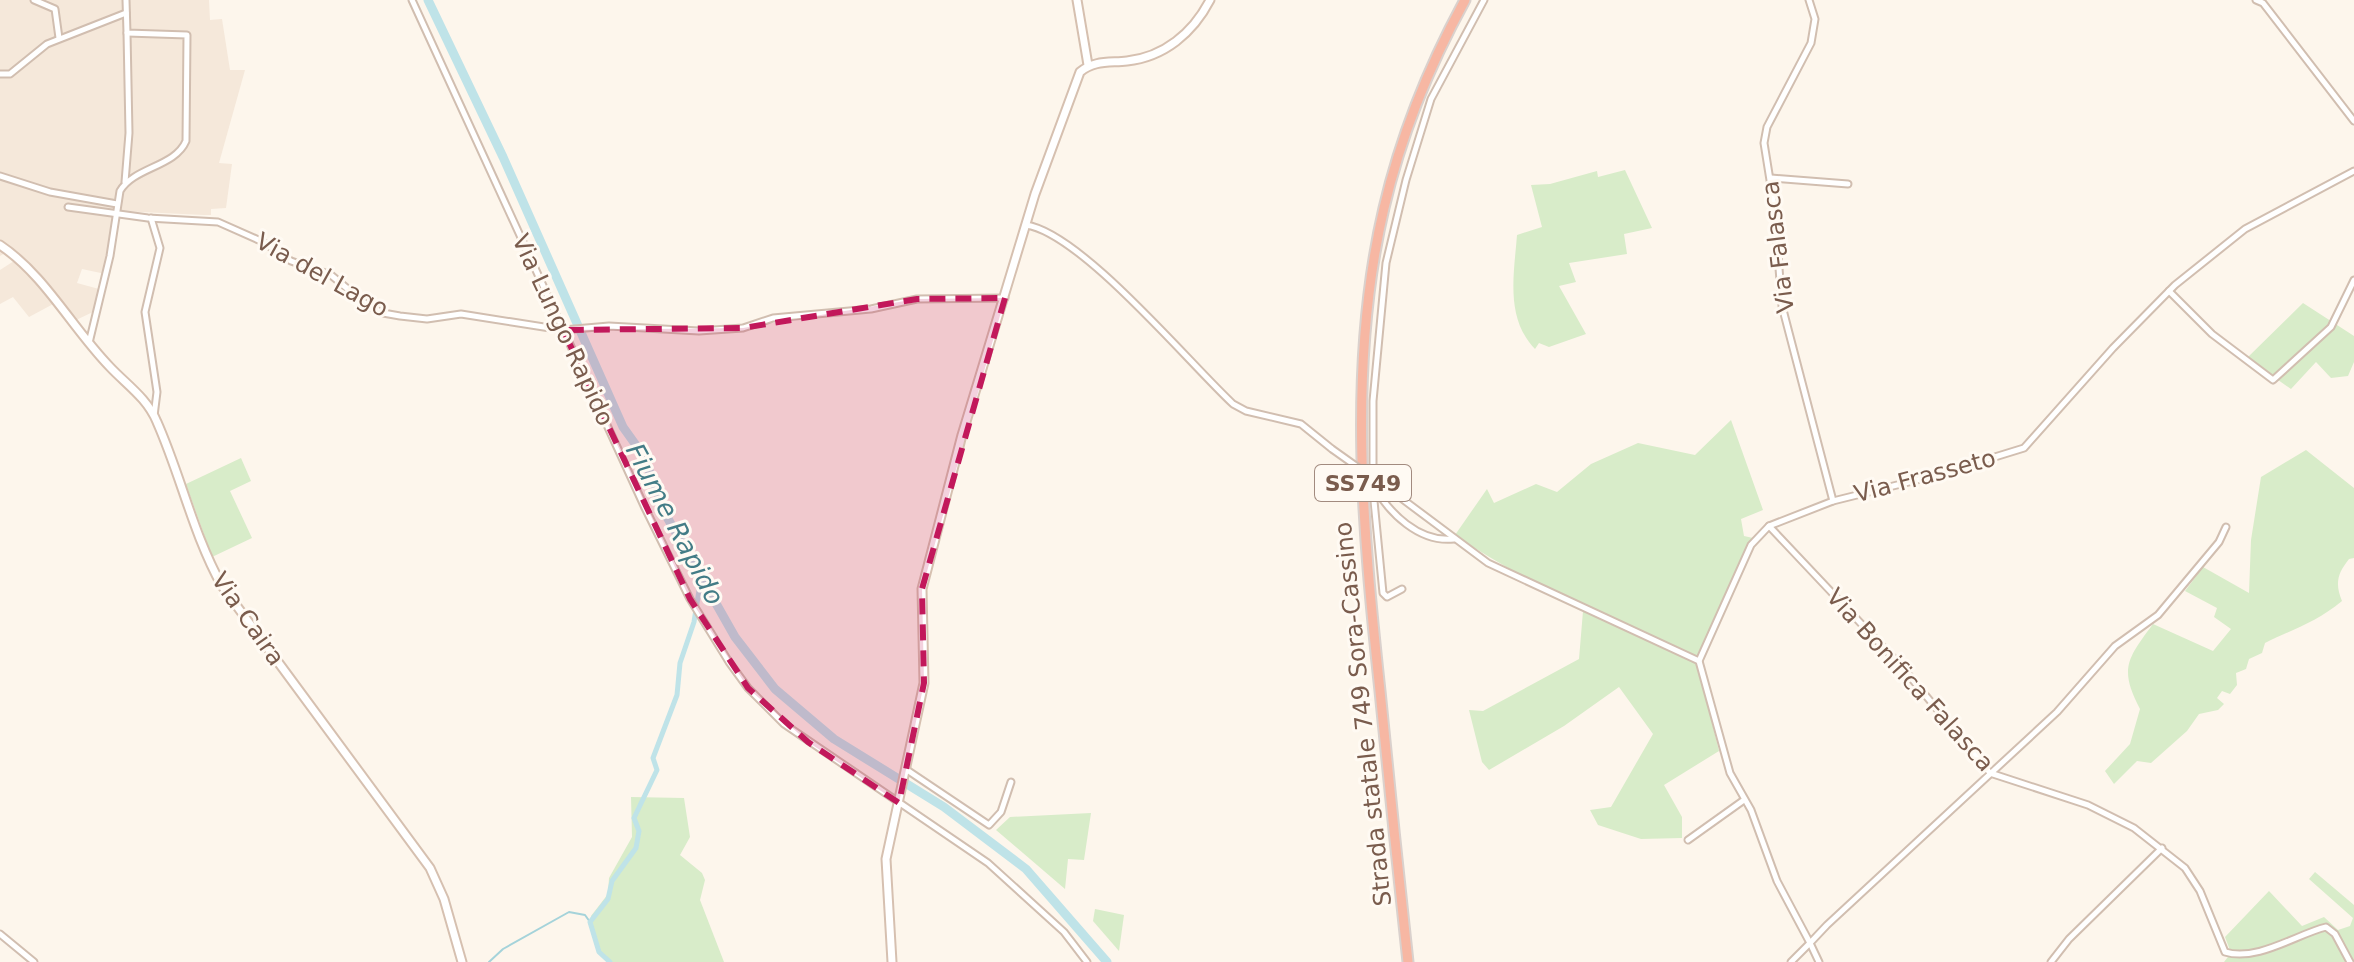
<svg xmlns="http://www.w3.org/2000/svg" width="2354" height="962" font-family="'DejaVu Sans',sans-serif">
	<style>
		.residential { fill: #f5e8da }
		.green { fill: #d8ecc9 }
		.lines { fill: none; stroke-linecap: round; stroke-linejoin: round }
		.stream { stroke: #a5d3da; stroke-width: 2 }
		.canal { stroke: #bfe3e8; stroke-width: 5 }
		.river { stroke: #bfe3e8; stroke-width: 9 }
		.street-casing { stroke: #d1beb0; stroke-width: 9 }
		.secondary-casing { stroke: #d6c0b0; stroke-width: 11 }
		.highway-casing { stroke: #dad1cd; stroke-width: 13 }
		.street { stroke: #fff; stroke-width: 5 }
		.secondary { stroke: #fff; stroke-width: 7 }
		.highway { stroke: #f7b7a3; stroke-width: 9 }
		.street-bridge-casing { stroke: #d1beb0; stroke-width: 9; stroke-linecap: butt }
		.street-bridge { stroke: #fff; stroke-width: 5 }
		.marked { fill: #c2185b; fill-opacity: 0.2; stroke: #c2185b; stroke-width: 6; stroke-dasharray: 16 10; stroke-linejoin: round }
		.labels { text-anchor: middle; stroke-width: 6; stroke-linejoin: round; paint-order: stroke }
		.shield { fill: #fffaf3; stroke: #a28b7f; stroke-width: 2 }
		.shield-label { font-size: 22px; font-weight: bold; fill: #7a5c4d }
		.street-label { font-size: 24px; fill: #7a5c4d; stroke: #fffaf3 }
		.water-label { font-size: 26px; font-style: italic; fill: #437c86; stroke: #fffaf3 }
	</style>
	<rect width="100%" height="100%" fill="#fdf6ec"/>
	<polygon class="residential" points="0,0 209,0 210,20 222,19 230,70 245,70 219,163 232,164 226,208 211,209 211,215 204,215 120,211 110,275 82,269 77,283 99,289 95,311 74,321 57,302 29,317 13,297 0,304 0,270 14,261 5,253 0,256"/>
	<g class="green">
		<path d="M1625,170l27,58 -28,6 3,20 -58,9 7,19 -17,4 27,48 -37,13 -10,-4 -4,6c-30,-31 -21,-75 -18,-114l25,-8 -11,-42 19,-1 47,-13 1,6z"/>
		<polygon points="2303,303 2354,336 2354,362 2348,376 2331,378 2316,362 2291,389 2247,358"/>
		<path d="M1731,420l32,90 -22,9 3,17 9,2 -54,117 -6,1c-80,-36 -165,-71 -238,-121l32,-46 7,14 42,-19 21,8 34,-28 47,-21 57,12z"/>
		<path d="M2306,450l48,38v70l-5,1c-12,15 -14,25 -7,42 -25,21 -49,28 -77,42l-3,10 -13,6 -3,10 -10,4 1,12 -7,9 -8,-3 -5,7 7,6 -6,6 -19,4 -12,17 -36,32 -14,-2 -23,23 -9,-13 25,-27 10,-35c-21,-40 -13,-50 13,-85l60,27 18,-22 -17,-12 3,-9 -32,-17 18,-24 46,26 2,-53 10,-63z"/>
		<polygon points="241,458 251,481 230,491 252,538 212,557 186,484"/>
		<polygon points="1583,611 1697,662 1719,751 1664,785 1682,817 1682,838 1641,839 1598,825 1590,810 1611,807 1653,734 1619,687 1564,726 1489,770 1482,762 1469,710 1483,711 1579,659"/>
		<polygon points="631,797 684,798 690,837 680,855 702,873 705,880 700,900 724,962 610,962 596,947 591,916 608,894 609,878 632,837"/>
		<polygon points="1091,813 1084,860 1068,859 1065,889 996,830 1010,817"/>
		<polygon points="2315,872 2354,905 2354,962 2224,962 2231,953 2225,937 2269,891 2302,926 2324,917 2338,930 2350,926 2353,918 2309,879"/>
		<polygon points="1095,909 1124,915 1119,951 1093,921"/>
	</g>
	<g class="lines">
		<polyline class="stream" points="489,962 503,949 569,912 585,915 590,922"/>
		<polyline class="canal" points="610,962 599,952 590,922 608,899 612,881 636,848 639,831 634,818 657,770 653,758 677,695 680,663 694,622 701,578"/>
		<polyline class="river" points="428,0 503,157 623,427 643,455 667,517 735,637 775,689 834,739 944,807 1026,869 1107,962"/>
		<g class="street-casing">
			<g id="street">
				<polyline points="34,0 55,9 59,38"/>
				<polyline points="412,0 645,508 690,599 729,662 748,688 784,724 988,863 1064,932 1087,962"/>
				<polyline points="1809,0 1815,19 1811,43 1767,127 1764,143 1774,205 1782,306 1833,501"/>
				<polyline points="2256,0 2263,3 2354,121"/>
				<polyline points="0,74 10,74 47,44 126,13"/>
				<polyline points="0,176 50,192 117,204"/>
				<polyline points="1771,178 1848,184"/>
				<polyline points="125,182 129,133 127,33"/>
				<polyline points="68,207 148,218 218,222 263,242 291,261 331,275 367,305 383,313 400,316 427,319 461,314 563,330 609,326 699,331 743,328 773,318 871,309 917,299 1005,298"/>
				<polyline points="151,218 160,248 145,312 157,392 154,416"/>
				<path d="M1026,225c55,8 162,137 207,179l13,7 55,13 31,25"/>
				<polyline points="2169,291 2212,334 2273,380 2331,327 2354,280"/>
				<path d="M89,343l21,-87 10,-65c14,-24 55,-24 66,-50l1,-106 -60,-2 -1,-33"/>
				<polyline points="1378,495 1374,501 1383,593 1387,597 1402,589"/>
				<polyline points="1401,498 1488,563 1699,661 1730,773 1751,810 1777,881 1810,943 1791,962"/>
				<path d="M1769,526l133,141 88,106 98,32 46,23 51,40 15,23 25,61c32,10 72,-18 101,-25l9,7 15,28"/>
				<path d="M1454,539c-35,4 -65,-26 -81,-54v-84l13,-138 20,-83 25,-81 53,-99"/>
				<polyline points="1699,661 1751,545 1769,526 1833,501 1933,476 2024,448 2113,348 2175,285 2245,229 2354,171"/>
				<polyline points="907,770 989,825 1001,812 1011,782"/>
				<polyline points="1688,840 1744,800"/>
				<polyline points="0,934 34,962"/>
				<polyline points="1819,962 1810,943 1827,925 2057,712 2115,646 2158,615 2219,542 2226,527"/>
				<polyline points="2051,962 2069,939 2162,848"/>
			</g>
		</g>
		<g class="secondary-casing">
			<g id="secondary">
				<polyline points="1077,0 1088,65"/>
				<path d="M0,245c45,30 72,83 110,122 17,18 37,31 47,55 24,54 36,112 65,164l208,282 14,31 18,63"/>
				<path d="M892,962l-6,-103 38,-176 -2,-94 40,-154 73,-241 45,-122c14,-12 30,-9 47,-11 37,-4 66,-28 83,-61"/>
			</g>
		</g>
		<g class="highway-casing">
			<path id="highway" d="M1408,962c-10,-90 -19,-181 -28,-271 -17,-159 -33,-325 4,-483 17,-73 45,-142 81,-208"/>
		</g>
		<use href="#street" class="street"/>
		<use href="#secondary" class="secondary"/>
		<use href="#highway" class="highway"/>
		<g class="street-bridge-casing">
			<polyline id="street-bridge" points="1332,449 1401,498"/>
		</g>
		<use href="#street-bridge" class="street-bridge"/>
	</g>
	<path class="marked" d="M1005,298l-83,291 2,94 -25,120 -91,-61 -60,-54 -58,-89 -127,-269 180,-2 174,-29z"/>
	<g class="labels">
		<rect class="shield" x="1315" y="465" width="96" height="36" rx="6"/>
		<g class="shield-label">
			<text x="1363" y="491">SS749</text>
		</g>
		<g class="street-label">
			<text transform="translate(1778 247) rotate(-97)" y="8">Via Falasca</text>
			<text transform="translate(322 275) rotate(29)" y="8">Via del Lago</text>
			<text transform="translate(563 330) rotate(65)" y="8">Via Lungo Rapido</text>
			<text transform="translate(1925 476) rotate(-15)" y="8">Via Frasseto</text>
			<text transform="translate(248 619) rotate(55)" y="8">Via Caira</text>
			<text transform="translate(1910 680) rotate(48)" y="8">Via Bonifica Falasca</text>
			<text transform="translate(1363 714) rotate(-96)" y="8">Strada statale 749 Sora-Cassino</text>
		</g>
		<g class="water-label">
			<text transform="translate(675 524) rotate(62)" y="9">Fiume Rapido</text>
		</g>
	</g>
</svg>
